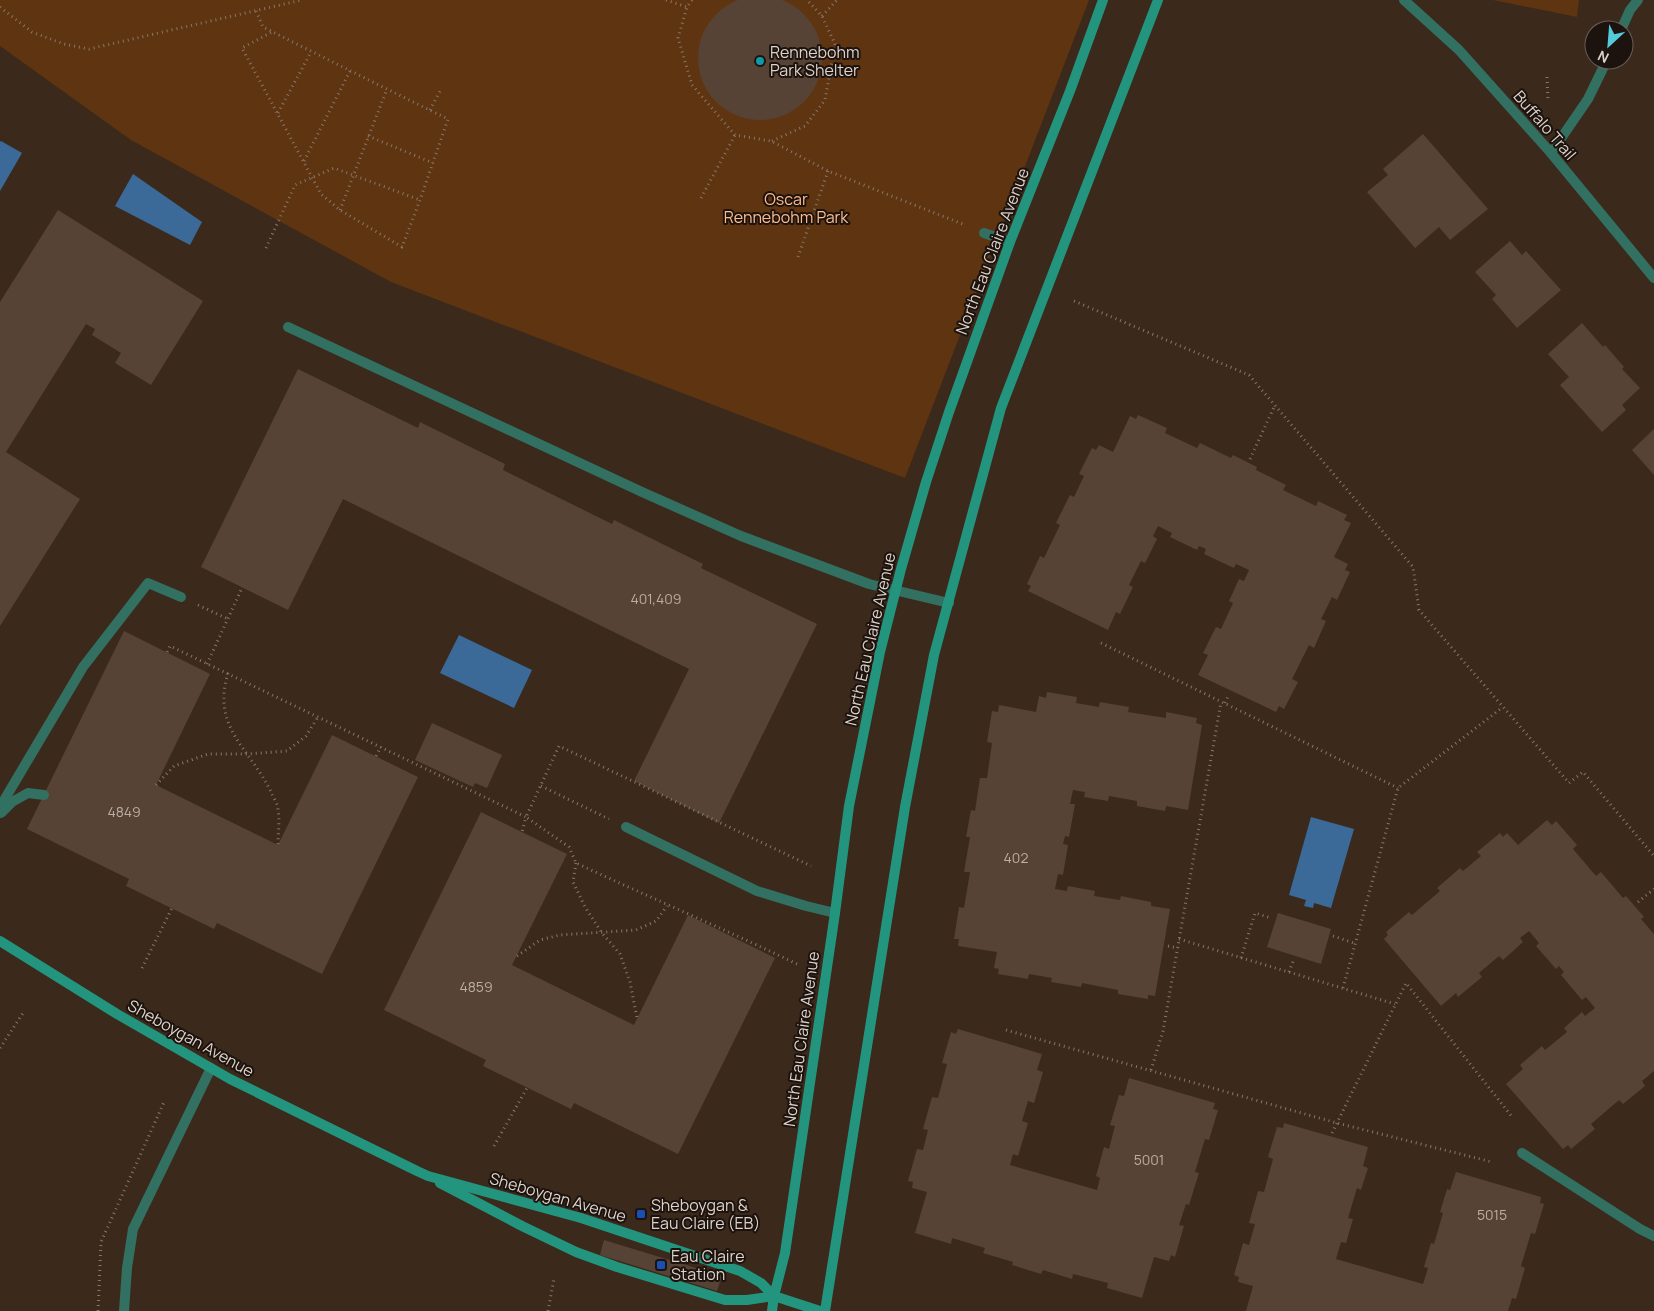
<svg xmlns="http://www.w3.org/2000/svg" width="1654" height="1311" font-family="Manrope,sans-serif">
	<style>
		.green { fill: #5f3410 }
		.water { fill: #3b6a99 }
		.building { fill: #574335 }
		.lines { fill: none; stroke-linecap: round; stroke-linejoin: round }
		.path { stroke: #86776d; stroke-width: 3; stroke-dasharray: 1 4; stroke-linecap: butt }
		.lane { stroke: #327061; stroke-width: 10 }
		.street { stroke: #327061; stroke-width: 10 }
		.secondary { stroke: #23957e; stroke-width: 10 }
		.culture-dot { fill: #0f9aa8; stroke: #1c130e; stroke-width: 2 }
		.transit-dot { fill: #1a4fb4; stroke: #1c130e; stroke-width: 2 }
		.labels { text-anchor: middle; stroke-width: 4; stroke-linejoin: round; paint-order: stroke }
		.number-label { font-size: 14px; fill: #bcaea5 }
		.poi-label { font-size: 16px; fill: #ded2ca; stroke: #1c130e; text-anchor: start }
		.street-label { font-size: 16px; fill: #ded2ca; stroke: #1c130e }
		.park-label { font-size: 16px; fill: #febb8e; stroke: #1c130e }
	</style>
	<rect width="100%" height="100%" fill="#3b291c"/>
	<g class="green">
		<polygon points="0,0 1089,0 905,478 391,282 131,140 0,46"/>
		<polygon points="1493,0 1579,0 1577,17"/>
	</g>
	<g class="water">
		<polygon points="1,141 22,153 0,191 0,142"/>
		<polygon points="133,174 202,222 190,245 115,206"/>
		<polygon points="459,635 532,670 514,708 440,673"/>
		<polygon points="1311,817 1354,829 1331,908 1314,903 1313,908 1304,906 1306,900 1289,895"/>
	</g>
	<g class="building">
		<circle cx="760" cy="58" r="62"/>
		<polygon points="1423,134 1488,209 1450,240 1439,227 1415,248 1367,192 1388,175 1383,169"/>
		<polygon points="58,210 203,301 151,385 115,363 121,353 92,335 95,329 86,324 6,452 80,499 0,626 0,302"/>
		<polygon points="1510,241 1522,255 1526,251 1561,290 1517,328 1492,299 1496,295 1475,272"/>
		<polygon points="1582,323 1603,347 1605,345 1624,367 1622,369 1640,388 1622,405 1626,410 1602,432 1560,385 1569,377 1548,354"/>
		<polygon points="298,369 418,428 420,422 505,464 503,470 612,524 614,520 703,564 701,568 817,624 719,823 634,781 689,669 343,499 288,610 201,567"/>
		<polygon points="1138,415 1167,428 1165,433 1197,448 1200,443 1231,458 1233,455 1257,467 1256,470 1286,485 1283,490 1316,506 1318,501 1347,515 1344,520 1351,523 1334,557 1348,564 1345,570 1350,572 1337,600 1332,597 1321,619 1326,621 1314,648 1309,645 1292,679 1298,682 1284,709 1279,706 1276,712 1198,675 1208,655 1203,653 1216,627 1221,629 1233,603 1229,601 1239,579 1244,581 1249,570 1236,564 1234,568 1204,554 1206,549 1199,546 1197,550 1170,537 1172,533 1158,526 1153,536 1157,539 1145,563 1141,561 1129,585 1133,587 1120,614 1116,612 1108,630 1028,591 1031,586 1027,584 1040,556 1044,558 1060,525 1056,523 1070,495 1074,497 1084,476 1079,474 1092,448 1096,450 1099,445 1113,452 1130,416 1136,419"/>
		<polygon points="1654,429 1654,475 1632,450"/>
		<polygon points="124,631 210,674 156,785 278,845 332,735 418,777 322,974 217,923 214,929 126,886 129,879 27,829"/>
		<polygon points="1047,692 1077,697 1076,703 1099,707 1100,702 1129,707 1128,712 1166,718 1166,712 1197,718 1196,723 1202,725 1188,810 1166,806 1165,811 1137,806 1137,801 1109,796 1108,801 1084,797 1085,792 1073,790 1070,804 1075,804 1069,837 1065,836 1063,844 1068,845 1063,875 1058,874 1055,889 1067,891 1068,886 1095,891 1094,896 1120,900 1121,896 1151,902 1151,906 1170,909 1155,996 1148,995 1148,999 1118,994 1118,990 1082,983 1081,987 1051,982 1052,978 1029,974 1028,979 998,974 999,969 994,968 997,952 958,946 959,939 954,939 959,907 964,908 970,872 964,872 970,837 966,837 971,810 975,811 980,778 987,778 992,743 987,742 992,711 998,712 999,705 1036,712 1039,696 1046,698"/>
		<polygon points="432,723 502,755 487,788 475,783 473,787 415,760"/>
		<polygon points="481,812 567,854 512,965 634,1025 688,915 775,958 678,1154 574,1103 571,1109 483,1066 486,1060 384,1010"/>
		<polygon points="1547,820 1552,825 1556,821 1577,845 1573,849 1596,876 1601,872 1623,898 1626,896 1644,917 1641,919 1654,934 1654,1071 1642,1081 1645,1086 1623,1104 1619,1100 1591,1124 1595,1129 1571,1149 1568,1145 1563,1149 1506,1084 1523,1069 1520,1065 1542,1046 1545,1050 1567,1032 1564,1028 1582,1012 1585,1016 1595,1008 1586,997 1582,1000 1561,975 1564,972 1559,966 1556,969 1536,946 1539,943 1529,931 1520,938 1523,942 1503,960 1499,956 1479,973 1482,977 1458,997 1456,993 1441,1006 1384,939 1388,935 1386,932 1409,912 1412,915 1440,891 1437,888 1460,868 1463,871 1481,856 1477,852 1500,833 1503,837 1507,833 1518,845"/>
		<polygon points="1278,913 1331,929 1321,964 1267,947"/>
		<polygon points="958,1029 1042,1054 1037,1070 1043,1072 1034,1103 1028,1101 1022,1121 1028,1123 1018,1156 1013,1154 1010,1165 1097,1190 1100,1178 1096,1176 1104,1147 1109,1149 1115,1126 1110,1125 1119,1095 1124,1096 1129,1078 1215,1103 1213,1109 1218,1110 1209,1140 1205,1139 1195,1172 1199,1173 1189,1205 1186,1204 1179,1225 1184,1226 1175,1257 1171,1255 1169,1261 1154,1257 1142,1298 1107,1288 1108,1283 1073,1274 1072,1279 1043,1270 1041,1274 1012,1265 1013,1262 983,1253 985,1248 952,1238 951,1244 915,1233 927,1192 912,1188 913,1182 908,1181 917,1149 923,1150 928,1130 923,1129 932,1097 938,1098 947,1064 942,1063 951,1032 956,1034"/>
		<polygon points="1284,1123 1368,1147 1363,1166 1368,1168 1361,1190 1357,1188 1348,1218 1353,1219 1346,1243 1341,1242 1336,1259 1423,1284 1428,1268 1424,1267 1431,1243 1434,1244 1443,1213 1440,1212 1447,1189 1450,1190 1456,1172 1541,1197 1540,1203 1544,1204 1535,1234 1531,1233 1521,1266 1525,1268 1516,1299 1512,1298 1508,1311 1246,1311 1253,1286 1238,1282 1239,1277 1234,1275 1243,1243 1249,1245 1255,1224 1249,1223 1258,1191 1264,1192 1273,1159 1268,1157 1277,1127 1283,1128"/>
		<polygon points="604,1240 722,1276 717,1291 600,1255"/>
	</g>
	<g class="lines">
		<g class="path">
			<polyline points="666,0 687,7"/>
			<polyline points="692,0 687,7 678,38 692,85 735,135 771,141 828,171 965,225"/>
			<polyline points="0,7 32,32 64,44 89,49 302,0"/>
			<path d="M256,11l7,16c62,31 123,62 185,92l-28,81 -18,47 -62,-37 -19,-16 -79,-146 30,-16"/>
			<polyline points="822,16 837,0"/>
			<polyline points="1547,77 1548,100"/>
			<polyline points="430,110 440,91"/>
			<polyline points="278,113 311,52"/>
			<polyline points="368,136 433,163"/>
			<polyline points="772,141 805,126 825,100 835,44 822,16 807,0"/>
			<polyline points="304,161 350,71"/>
			<polyline points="701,198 735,135"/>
			<polyline points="340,210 387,89"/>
			<polyline points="266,248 295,185 334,168 420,200"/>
			<polyline points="798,257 828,171"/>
			<polyline points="1074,301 1249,375 1413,567 1419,610 1569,783 1583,772 1654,856"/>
			<polyline points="1250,459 1275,405"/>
			<polyline points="198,605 228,619"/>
			<polyline points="1101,643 1398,788"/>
			<polyline points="167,652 170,646 526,817 522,832"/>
			<polyline points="207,664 242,588"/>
			<path d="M228,673c-17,55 22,75 43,119 2,5 7,12 7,18 2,11 0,23 0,35"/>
			<polyline points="1225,703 1229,694"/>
			<polyline points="376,756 381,747"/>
			<polyline points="156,785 174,766 208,754 247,754 287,751 306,736 318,717"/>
			<polyline points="541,786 609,819"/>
			<polyline points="576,863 573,882 585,907 602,933 620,954 630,982 637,1018"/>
			<polyline points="1638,902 1654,889"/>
			<polyline points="1333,936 1354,943"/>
			<polyline points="1179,939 1395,1004"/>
			<polyline points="1168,946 1178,948"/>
			<polyline points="517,956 540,940 560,935 636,930 656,921 667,906"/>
			<polyline points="1241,958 1255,913 1271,918"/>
			<path d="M797,964c-73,-35 -148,-67 -221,-101l-7,-16 -43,-30 33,-71 252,120"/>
			<polyline points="142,968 172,908"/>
			<polyline points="1289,972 1294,959"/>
			<polyline points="1343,988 1398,788 1503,707"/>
			<polyline points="1006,1030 1337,1123 1492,1162"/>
			<polyline points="0,1048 23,1013"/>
			<polyline points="1151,1070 1163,1031 1221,702"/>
			<polyline points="1332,1133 1406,983 1513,1118"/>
			<polyline points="494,1146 527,1088"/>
			<polyline points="98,1311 101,1242 165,1100"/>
			<polyline points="548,1311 554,1279"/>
		</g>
		<g class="lane">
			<polyline points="984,233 1010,242"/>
			<polyline points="288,327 642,492 741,536 869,584 949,603"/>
			<polyline points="0,807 83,667 148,583 181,597"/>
			<polyline points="1,813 12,802 28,793 44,795"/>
			<polyline points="626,827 757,891 806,906 835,913"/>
			<polyline points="1522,1153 1640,1229 1654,1236"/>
			<polyline points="124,1311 127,1268 133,1229 211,1068"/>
		</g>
		<g class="street">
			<polyline points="1404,0 1459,50 1551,153 1654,278"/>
			<polyline points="1621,30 1630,10 1638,0"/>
			<polyline points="1551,153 1588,99 1607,60"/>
		</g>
		<g class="secondary">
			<polyline points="0,941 117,1014 230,1079 417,1171 428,1176 581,1218 740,1271 761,1283 774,1296"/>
			<polyline points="440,1183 522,1226 576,1252 617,1267 725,1300 747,1300 774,1296 820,1311"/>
			<polyline points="772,1311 774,1296 785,1253 835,913 849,806 880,652 901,569 926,482 949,412 1010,242 1070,91 1103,0"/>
			<polyline points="825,1311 905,807 934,655 1001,408 1158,0"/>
		</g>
	</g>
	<circle class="culture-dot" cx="760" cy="61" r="5"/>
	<g class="transit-dot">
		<rect x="636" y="1209" width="10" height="10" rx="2.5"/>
		<rect x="656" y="1260" width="10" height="10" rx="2.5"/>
	</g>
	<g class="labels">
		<g class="number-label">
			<text x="656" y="604">401,409</text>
			<text x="124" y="817">4849</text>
			<text x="1016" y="863">402</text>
			<text x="476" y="992">4859</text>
			<text x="1149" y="1165">5001</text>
			<text x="1492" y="1220">5015</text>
		</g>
		<g class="poi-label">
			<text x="770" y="58">Rennebohm<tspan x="770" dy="18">Park Shelter</tspan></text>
			<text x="651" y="1211">Sheboygan &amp;<tspan x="651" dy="18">Eau Claire (EB)</tspan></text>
			<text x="671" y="1262">Eau Claire<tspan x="671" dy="18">Station</tspan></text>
		</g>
		<g class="street-label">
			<text transform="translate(1545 125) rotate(49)" y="6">Buffalo Trail</text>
			<text transform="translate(992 251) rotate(-69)" y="6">North Eau Claire Avenue</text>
			<text transform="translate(870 639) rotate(-77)" y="6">North Eau Claire Avenue</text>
			<text transform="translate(191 1038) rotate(29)" y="6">Sheboygan Avenue</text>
			<text transform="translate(801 1039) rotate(-82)" y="6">North Eau Claire Avenue</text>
			<text transform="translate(558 1197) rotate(16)" y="6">Sheboygan Avenue</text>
		</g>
		<g class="park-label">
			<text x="786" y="205">Oscar<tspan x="786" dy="18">Rennebohm Park</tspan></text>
		</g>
	</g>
	<g transform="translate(1609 45) rotate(206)"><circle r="24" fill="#1c130e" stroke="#6a5f59"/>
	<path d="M0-4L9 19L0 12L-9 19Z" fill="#53cbdb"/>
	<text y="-8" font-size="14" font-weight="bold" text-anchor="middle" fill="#ded2ca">N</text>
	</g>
</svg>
